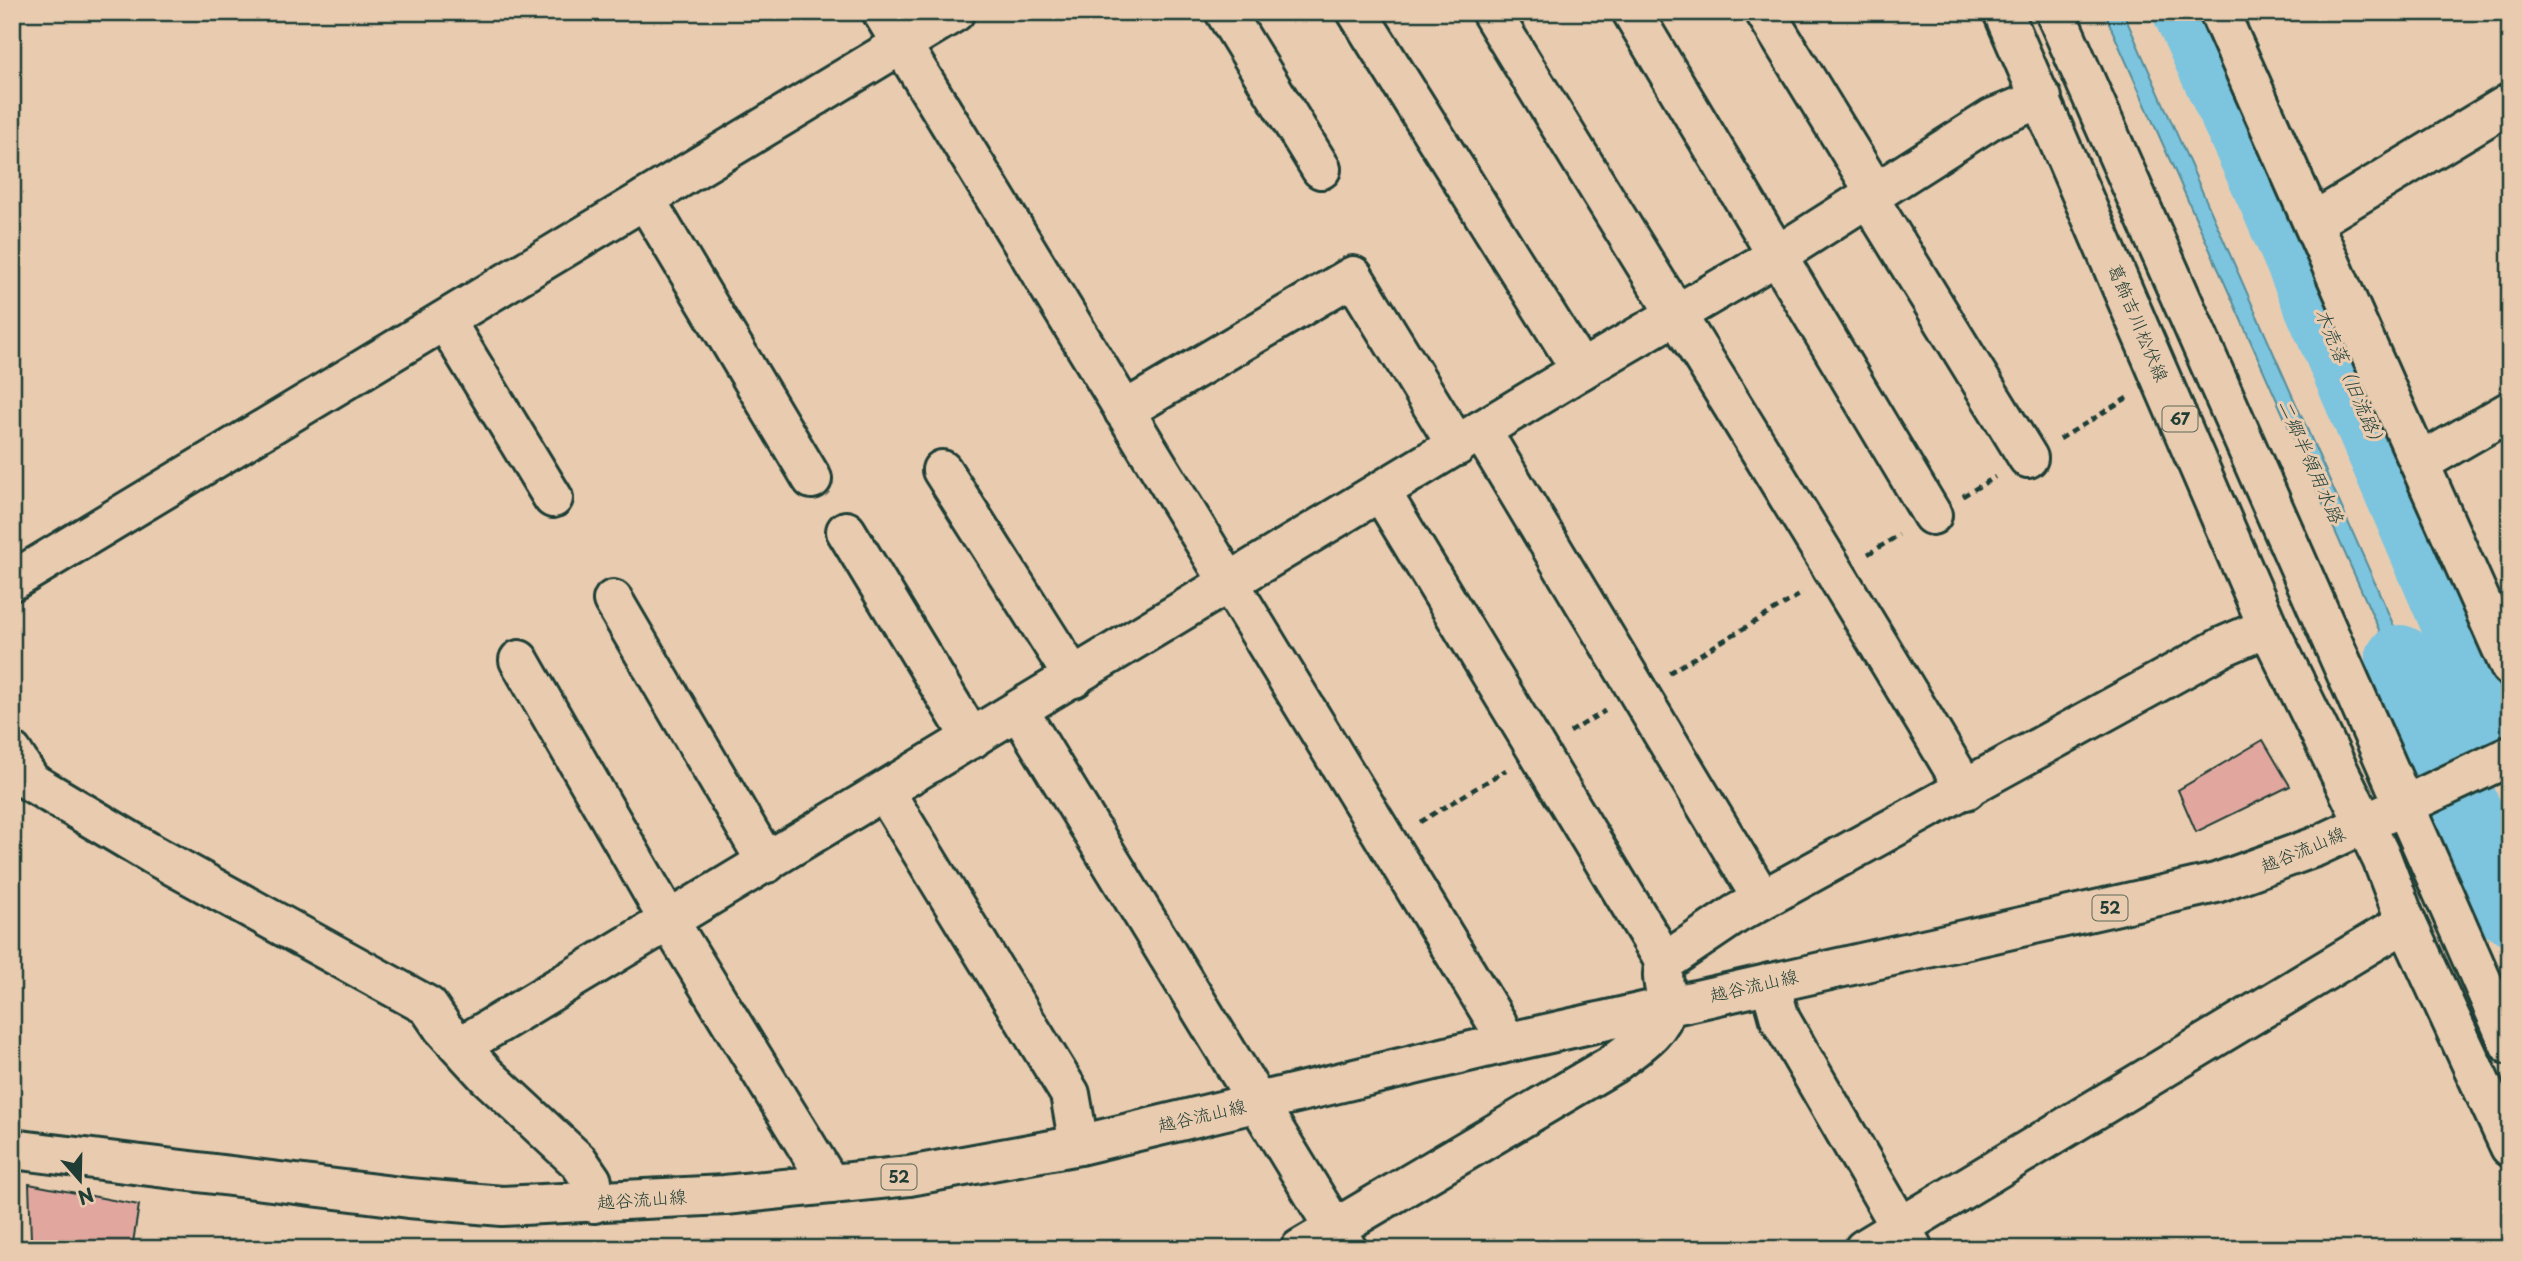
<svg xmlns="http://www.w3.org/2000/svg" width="2522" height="1261" font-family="'Playpen Sans','Klee One',sans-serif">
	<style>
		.water { fill: #7dc4de; stroke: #578e9a; stroke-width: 2 }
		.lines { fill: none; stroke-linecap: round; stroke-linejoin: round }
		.river { stroke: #7dc4de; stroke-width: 70 }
		.building { fill: #e1a79f; stroke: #1f3d34; stroke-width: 2 }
		.minor-casing { stroke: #1f3d34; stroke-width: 44 }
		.major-casing { stroke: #1f3d34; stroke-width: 44 }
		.path { stroke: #1f3d34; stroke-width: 4.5; stroke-dasharray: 7 5; stroke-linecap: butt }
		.minor { stroke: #e9ccb0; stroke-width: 38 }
		.major { stroke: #e9ccb0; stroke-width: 38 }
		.labels { text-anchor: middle; stroke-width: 6; stroke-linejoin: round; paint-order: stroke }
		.shield { fill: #e9ccb0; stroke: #5c6859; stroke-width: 2 }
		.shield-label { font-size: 16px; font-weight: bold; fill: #1f3d34 }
		.street-label { font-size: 18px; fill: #1f3d34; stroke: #e9ccb0 }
		.water-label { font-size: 19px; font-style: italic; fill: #24443c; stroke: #e9ccb0 }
	</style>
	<rect width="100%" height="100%" fill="#e9ccb0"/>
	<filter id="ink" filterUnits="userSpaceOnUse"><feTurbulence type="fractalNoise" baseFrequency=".0143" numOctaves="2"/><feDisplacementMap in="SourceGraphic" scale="14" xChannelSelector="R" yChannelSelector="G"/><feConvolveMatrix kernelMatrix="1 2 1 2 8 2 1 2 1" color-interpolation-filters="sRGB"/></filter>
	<g filter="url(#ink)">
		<g class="water">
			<polygon points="2104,12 2123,12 2446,744 2432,749"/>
			<polygon points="2488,842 2510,893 2510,922 2477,847"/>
		</g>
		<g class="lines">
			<g class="river">
				<polyline points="2188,12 2274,200 2510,749"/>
				<polyline points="2400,660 2510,910"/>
			</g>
		</g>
		<g class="building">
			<polygon points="2263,740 2290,786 2196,832 2178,790"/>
			<polygon points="29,1184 139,1205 132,1249 84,1249 31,1239"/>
		</g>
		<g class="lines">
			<g class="minor-casing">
				<g id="minor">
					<polyline points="882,12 1497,1023 1501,1044"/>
					<polyline points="1225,12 1321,169"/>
					<polyline points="1357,12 1581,370"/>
					<path d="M1491,12c157,260 320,516 475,778"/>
					<polyline points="1632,12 1932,515"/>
					<polyline points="1765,12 1875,192"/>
					<polyline points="2219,12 2510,667"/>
					<polyline points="1868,197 2028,458"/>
					<polyline points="645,199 812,479"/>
					<polyline points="2313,222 2510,103"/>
					<polyline points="446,322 553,498"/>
					<polyline points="1124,411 1353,276 1457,446"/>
					<polyline points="1481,430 1762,899"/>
					<polyline points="2420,463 2510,411"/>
					<polyline points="942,470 1074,678"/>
					<polyline points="1381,492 1665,962"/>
					<polyline points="846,531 972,739"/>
					<path d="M12,581c315,-188 627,-381 943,-569"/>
					<polyline points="613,600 767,863"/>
					<polyline points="519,660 669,921 830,1184"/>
					<polyline points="1019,711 1347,1249"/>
					<polyline points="12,752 31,782 152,854 428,1006 443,1028 487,1076 579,1162 592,1181 594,1203"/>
					<polyline points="885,792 1070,1094 1079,1145"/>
					<polyline points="1770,983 1780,1019 1912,1247"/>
					<polyline points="461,1046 1581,370 1776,256 1993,118 2042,98"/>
					<path d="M1300,1249l313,-185c18,-15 49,-32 53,-57 2,-16 -7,-28 -1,-45l71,-48 488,-268 44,-19"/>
					<polyline points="1864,1249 2406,922"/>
				</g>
			</g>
			<g class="major-casing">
				<g id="major">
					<polyline points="2003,12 2268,627 2382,859 2406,922 2510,1147"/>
					<polyline points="2055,12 2510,1045"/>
					<polyline points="12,1149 409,1198 502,1206 725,1195 909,1176 1079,1145 1501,1044 2216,883 2315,847 2510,756"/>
				</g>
			</g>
			<g class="path">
				<polyline points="2060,439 2127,398"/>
				<polyline points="1963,496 1995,477"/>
				<polyline points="1868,554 1899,535"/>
				<polyline points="1669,673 1803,593"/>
				<polyline points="1570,732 1605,711"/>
				<polyline points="1420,822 1506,770"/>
			</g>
			<use href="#minor" class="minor"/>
			<use href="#major" class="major"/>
		</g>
	</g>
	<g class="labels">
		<g class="shield">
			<rect x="2162.5" y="406.5" width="35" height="25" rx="5"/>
			<rect x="2092.5" y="895.5" width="35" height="25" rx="5"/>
			<rect x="881.5" y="1164.5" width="35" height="25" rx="5"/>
		</g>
		<g class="shield-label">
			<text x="2180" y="425">67</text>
			<text x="2110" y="914">52</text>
			<text x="899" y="1183">52</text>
		</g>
		<g class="street-label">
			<text transform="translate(2138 323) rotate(67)" y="6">葛飾吉川松伏線</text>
			<text transform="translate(2303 850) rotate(-23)" y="6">越谷流山線</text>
			<text transform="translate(1754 986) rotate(-13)" y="6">越谷流山線</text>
			<text transform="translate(1202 1116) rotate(-13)" y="6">越谷流山線</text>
			<text transform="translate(642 1200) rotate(-4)" y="6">越谷流山線</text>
		</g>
		<g class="water-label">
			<text transform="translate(2351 379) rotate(67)" y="7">木売落（旧流路）</text>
			<text transform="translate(2311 461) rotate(66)" y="7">二郷半領用水路</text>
		</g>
	</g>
	<rect width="2522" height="1261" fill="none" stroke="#e9ccb0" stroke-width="42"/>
	<rect x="21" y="21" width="2480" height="1219" fill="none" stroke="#1f3d34" stroke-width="2.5" filter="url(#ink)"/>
	<g transform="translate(80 1180) rotate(160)" stroke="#e9ccb0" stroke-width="5" paint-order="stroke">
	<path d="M0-5L12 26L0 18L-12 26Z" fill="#1f3d34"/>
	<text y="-10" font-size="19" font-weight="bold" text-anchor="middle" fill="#1f3d34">N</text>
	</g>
</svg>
